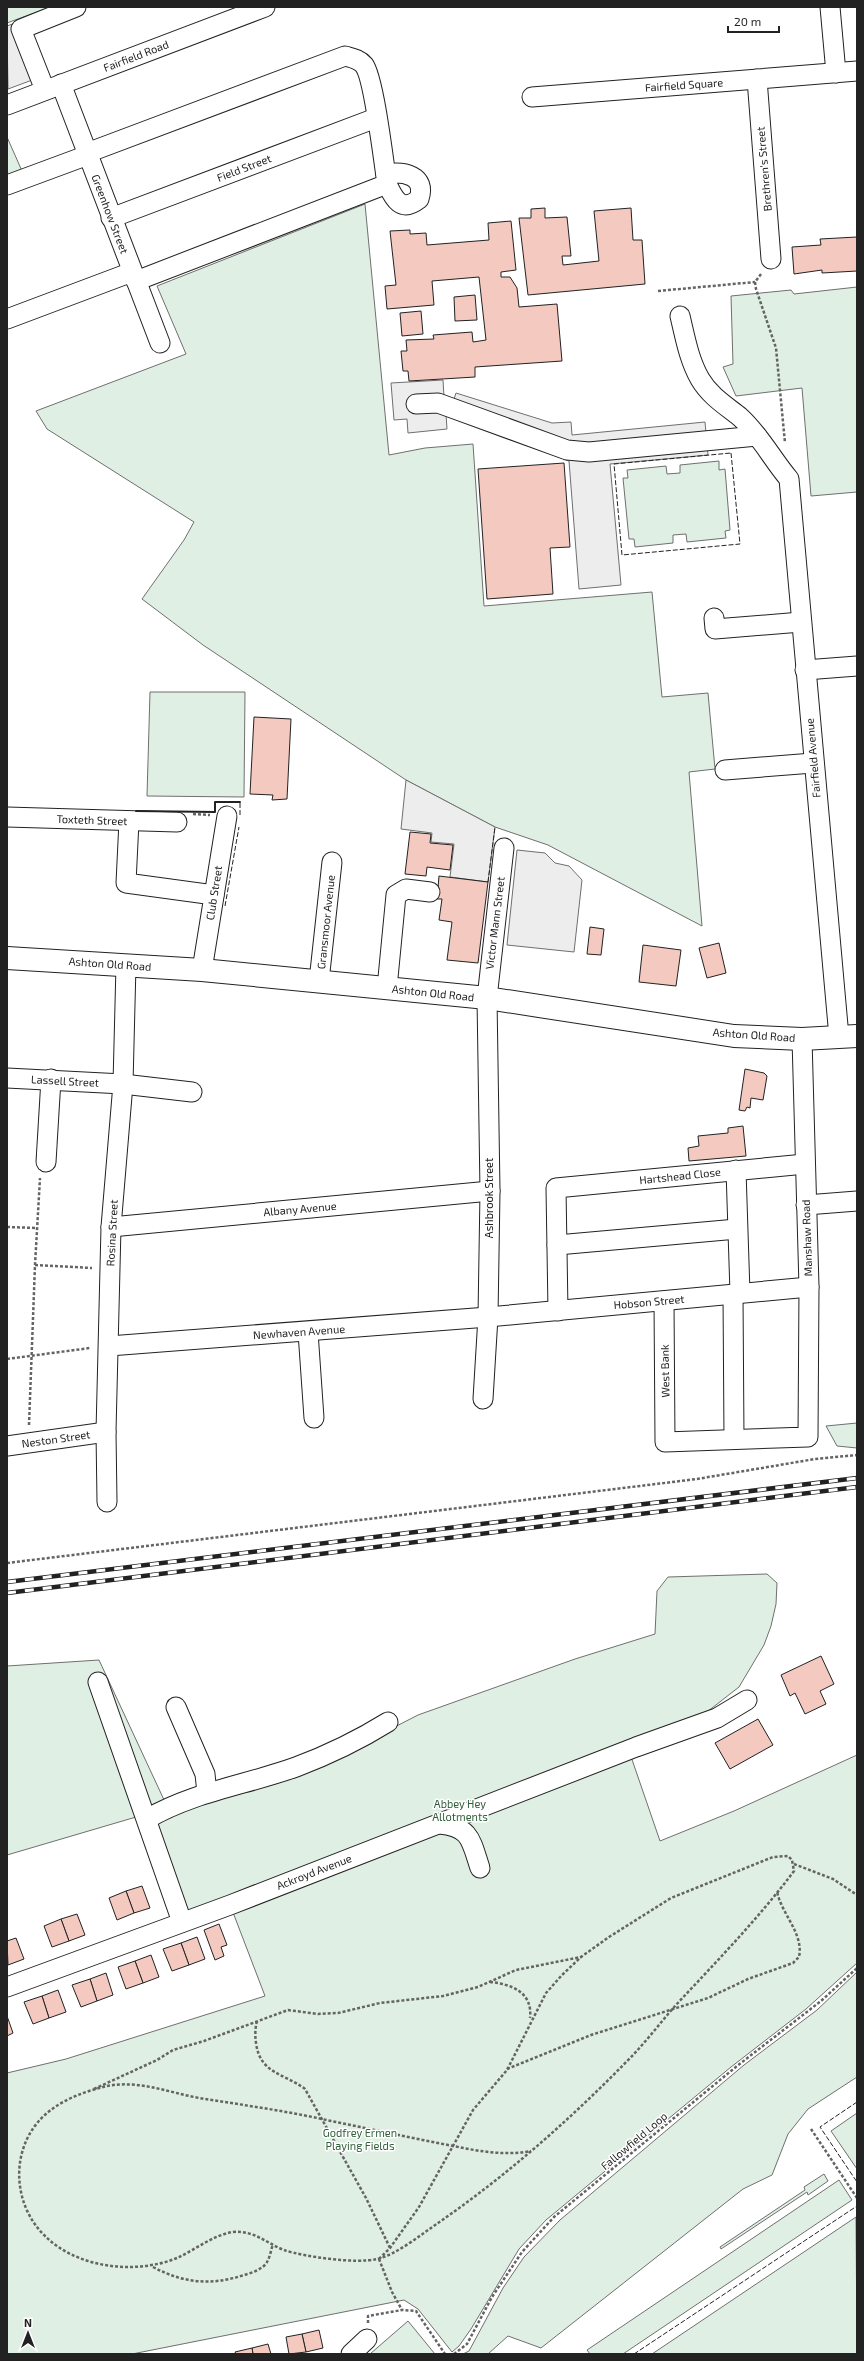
<svg xmlns="http://www.w3.org/2000/svg" width="864" height="2361" font-family="'Exo 2',sans-serif">
	<style>
		.green { fill: #e0efe3; stroke: #6f6f6f }
		.parking { fill: #ededed; stroke: #6f6f6f }
		.building { fill: #f3c9c0; stroke: #222 }
		.lines { fill: none; stroke-linecap: round; stroke-linejoin: round }
		.minor-casing { stroke: #222; stroke-width: 21 }
		.highway-casing { stroke: #222; stroke-width: 24 }
		.path { stroke: #646464; stroke-width: 2.5; stroke-dasharray: 3 2; stroke-linecap: butt }
		.minor { stroke: #fff; stroke-width: 19 }
		.highway { stroke: #fff; stroke-width: 22 }
		.rail-casing { stroke: #222; stroke-width: 4.5 }
		.rail { stroke: #fff; stroke-width: 3; stroke-dasharray: 9; stroke-linecap: butt }
		.fence { stroke: #222; stroke-width: 1; stroke-dasharray: 5 2; stroke-linecap: butt }
		.wall { stroke: #222; stroke-width: 2 }
		.labels { text-anchor: middle; stroke-width: 3; stroke-linejoin: round; paint-order: stroke }
		.street-label { font-size: 11px; fill: #222; stroke: #fff }
		.park-label { font-size: 11px; fill: #2f5e38; stroke: #fff }
	</style>
	<rect width="100%" height="100%" fill="#fff"/>
	<g class="green">
		<polygon points="7,7 50,7 7,23"/>
		<polygon points="7,137 22,171 7,176"/>
		<polygon points="365,204 389,455 425,448 473,444 484,606 652,592 662,697 708,693 715,769 689,772 702,926 548,845 495,827 406,780 203,645 142,599 184,540 194,522 47,429 36,411 186,354 157,286"/>
		<polygon points="857,287 857,492 811,496 802,388 736,396 723,367 733,364 731,296 791,290 794,294"/>
		<polygon points="719,461 719,470 725,469 730,530 725,531 726,538 687,542 686,534 673,535 673,543 635,547 634,539 629,539 623,478 628,478 627,470 666,466 667,474 680,473 680,465"/>
		<polygon points="150,692 245,692 244,797 147,796"/>
		<polygon points="857,1423 857,1448 837,1446 826,1426"/>
		<polygon points="767,1574 777,1583 776,1604 771,1626 764,1645 739,1687 703,1715 627,1745 660,1841 734,1811 857,1755 857,1963 806,2009 731,2067 546,2220 519,2249 471,2329 459,2346 452,2352 418,2309 404,2300 132,2354 7,2354 7,2073 66,2059 265,1996 229,1902 177,1921 136,1817 7,1855 7,1666 99,1660 165,1802 348,1751 418,1715 575,1659 655,1634 657,1591 668,1577"/>
		<polygon points="857,1972 857,2077 808,2109 788,2134 772,2175 743,2189 541,2348 508,2336 488,2354 463,2354 469,2351 503,2288 524,2257 560,2220 744,2065 817,2010"/>
		<polygon points="857,2113 857,2169 831,2131"/>
		<polygon points="824,2174 828,2181 808,2195 807,2192 721,2249 720,2247 805,2190 804,2187"/>
		<polygon points="839,2180 852,2200 623,2354 590,2354 587,2350"/>
		<polygon points="856,2217 857,2354 652,2354"/>
		<polygon points="408,2321 435,2354 370,2354"/>
	</g>
	<g class="parking">
		<polygon points="23,20 43,76 8,89 7,26"/>
		<polygon points="443,380 444,397 453,402 456,393 552,423 571,422 572,435 705,422 708,455 610,464 621,585 579,589 569,461 446,414 447,429 408,433 407,419 394,420 391,383"/>
		<polygon points="406,780 495,827 488,882 450,877 454,844 431,842 432,833 401,829"/>
		<polygon points="517,850 545,853 555,863 569,866 582,880 574,952 507,945"/>
	</g>
	<g class="building">
		<polygon points="545,208 545,218 567,217 571,256 562,256 563,265 599,261 594,211 631,208 633,240 642,240 645,284 528,295 519,218 531,218 531,209"/>
		<polygon points="511,221 516,270 501,272 501,277 510,277 517,288 519,307 557,304 562,361 475,367 475,377 409,381 408,371 403,371 401,351 407,351 406,340 434,339 433,335 472,332 473,342 486,340 479,277 432,281 434,305 387,309 385,286 396,285 390,231 410,230 410,234 426,233 427,245 489,240 488,223"/>
		<polygon points="857,237 857,271 822,273 822,270 794,274 792,247 821,245 820,239"/>
		<polygon points="475,295 477,320 455,321 454,297"/>
		<polygon points="421,311 423,334 402,336 400,313"/>
		<polygon points="564,463 570,547 550,548 553,594 487,599 478,469"/>
		<polygon points="254,717 291,719 287,799 272,800 273,795 250,794"/>
		<polygon points="410,832 431,834 430,843 453,845 450,870 427,867 426,876 405,874"/>
		<polygon points="439,876 488,882 478,963 447,960 452,922 439,920 442,899 437,899"/>
		<polygon points="590,927 604,929 601,955 587,954"/>
		<polygon points="719,943 726,973 707,978 699,948"/>
		<polygon points="643,945 681,950 676,986 639,982"/>
		<polygon points="745,1069 764,1073 767,1076 763,1100 751,1098 750,1108 747,1107 745,1111 739,1110"/>
		<polygon points="743,1126 746,1156 689,1161 688,1148 699,1146 698,1136 728,1133 728,1128"/>
		<polygon points="821,1656 834,1684 820,1691 826,1704 805,1714 795,1693 790,1696 781,1675"/>
		<polygon points="758,1719 773,1745 730,1769 715,1743"/>
		<polygon points="142,1886 150,1908 134,1913 126,1891"/>
		<polygon points="126,1891 134,1913 117,1920 109,1898"/>
		<polygon points="77,1914 85,1935 69,1941 61,1919"/>
		<polygon points="61,1919 69,1941 52,1947 44,1926"/>
		<polygon points="219,1924 227,1945 221,1947 224,1956 215,1960 204,1930"/>
		<polygon points="197,1937 205,1959 189,1965 181,1943"/>
		<polygon points="16,1938 24,1959 8,1965 7,1941"/>
		<polygon points="181,1943 189,1965 172,1971 163,1949"/>
		<polygon points="151,1955 159,1977 143,1983 135,1961"/>
		<polygon points="135,1961 143,1983 126,1989 118,1967"/>
		<polygon points="106,1973 113,1995 97,2001 90,1979"/>
		<polygon points="90,1979 97,2001 81,2007 72,1985"/>
		<polygon points="58,1990 66,2012 49,2018 42,1996"/>
		<polygon points="42,1996 49,2018 33,2024 24,2002"/>
		<polygon points="7,2016 13,2033 7,2036"/>
		<polygon points="319,2330 323,2348 306,2352 302,2334"/>
		<polygon points="302,2334 306,2352 289,2354 286,2337"/>
		<polygon points="268,2344 271,2354 253,2354 252,2348"/>
		<polygon points="252,2348 253,2354 236,2354 235,2352"/>
	</g>
	<g class="lines">
		<g class="minor-casing">
			<g id="minor">
				<polyline points="830,7 836,73"/>
				<polyline points="757,79 771,259"/>
				<polyline points="61,84 160,343"/>
				<polyline points="45,90 21,29 76,7"/>
				<polyline points="532,97 857,71"/>
				<polyline points="7,105 265,7"/>
				<path d="M87,153l258,-97c7,2 14,3 19,9 10,13 20,99 23,119l-251,97"/>
				<path d="M386,174c17,-3 41,1 33,25 -18,14 -25,0 -32,-15"/>
				<polyline points="7,185 88,155"/>
				<polyline points="111,218 376,118"/>
				<path d="M680,316c5,21 9,44 20,63 10,17 25,26 40,38 20,18 32,42 49,62l50,558"/>
				<polyline points="7,319 132,272"/>
				<polyline points="416,404 438,403 567,450 589,452 757,436"/>
				<polyline points="714,618 715,629 801,622"/>
				<polyline points="805,670 857,666"/>
				<polyline points="725,770 813,763"/>
				<polyline points="7,817 177,822"/>
				<polyline points="129,821 126,883 214,895"/>
				<polyline points="202,970 227,816"/>
				<polyline points="319,981 332,862"/>
				<polyline points="387,988 396,895 406,889 430,892"/>
				<polyline points="7,1078 123,1084 192,1092"/>
				<polyline points="46,1162 51,1079"/>
				<polyline points="736,1170 740,1293"/>
				<polyline points="806,1205 857,1201"/>
				<polyline points="111,1227 490,1191"/>
				<polyline points="557,1245 737,1229"/>
				<polyline points="733,1294 734,1439"/>
				<polyline points="664,1301 665,1442 808,1437 809,1287 802,1039"/>
				<polyline points="558,1311 556,1188 805,1164"/>
				<polyline points="308,1332 314,1418"/>
				<polyline points="109,1346 488,1317 809,1287"/>
				<polyline points="483,1399 488,1317 490,1191 487,998 504,848"/>
				<polyline points="7,1446 106,1432"/>
				<polyline points="107,1502 106,1432 111,1227 123,1084 126,965"/>
				<polyline points="98,1682 182,1922"/>
				<polyline points="176,1707 205,1774 207,1793"/>
				<path d="M147,1819c46,-27 99,-34 149,-52 32,-12 63,-27 92,-45"/>
				<path d="M440,1824c31,3 31,17 40,44"/>
				<polyline points="7,1987 230,1905 636,1747 717,1718 747,1700"/>
				<polyline points="351,2354 367,2339"/>
			</g>
		</g>
		<g class="highway-casing">
			<polyline id="highway" points="7,958 202,970 487,998 734,1036 802,1039 857,1036"/>
		</g>
		<g class="path">
			<polyline points="761,274 755,282 756,289 776,348 785,443"/>
			<polyline points="658,291 755,282"/>
			<polyline points="193,814 210,815"/>
			<polyline points="7,1227 36,1228"/>
			<polyline points="35,1265 92,1268"/>
			<polyline points="7,1359 90,1348"/>
			<polyline points="29,1425 35,1265 40,1178"/>
			<polyline points="7,1563 697,1479 815,1459 857,1455"/>
			<polyline points="794,1864 833,1879 857,1895"/>
			<path d="M490,1982c21,2 43,10 40,36"/>
			<path d="M257,2021c-2,7 -2,15 -1,22 4,31 28,30 49,46l61,109 24,50"/>
			<path d="M507,2069l84,-34 117,-37 40,-19 45,-16 6,-6c5,-24 -18,-43 -22,-66"/>
			<polyline points="94,2089 157,2060 173,2050 204,2041 288,2010 318,2014 338,2013 380,2003 443,1996 478,1987 516,1970 581,1957"/>
			<polyline points="811,2129 857,2198"/>
			<path d="M379,2259l11,-11 29,-41 54,-97 34,-40 39,-77 16,-18 19,-18 28,-20 62,-39 102,-41 15,-1 4,4 2,11c-36,48 -78,91 -119,135 -14,16 -27,33 -41,48 -60,62 -125,120 -196,169 -16,11 -42,32 -61,36 -21,5 -72,-2 -93,-9 -18,-7 -30,-20 -51,-18 -20,3 -38,18 -56,26 -42,17 -100,10 -132,-22 -31,-30 -35,-81 -7,-114 17,-20 44,-30 69,-36 32,-6 60,6 92,12 44,7 88,13 132,23 35,7 71,15 107,22 31,6 62,14 93,8"/>
			<polyline points="379,2259 392,2292 402,2310"/>
			<path d="M153,2267c30,16 58,19 91,8 8,-2 19,-6 23,-13 3,-5 4,-12 6,-18"/>
			<polyline points="368,2323 368,2316 402,2310 416,2311 445,2354"/>
			<polyline points="454,2354 467,2344 492,2297 522,2252 554,2217 737,2066 821,2001 857,1968"/>
		</g>
		<use href="#minor" class="minor"/>
		<use href="#highway" class="highway"/>
		<g class="rail-casing">
			<g id="rail">
				<polyline points="7,1582 857,1478"/>
				<polyline points="7,1593 857,1487"/>
			</g>
		</g>
		<use href="#rail" class="rail"/>
		<g class="fence">
			<polygon points="731,453 740,544 622,555 614,464"/>
			<polyline points="240,815 240,802"/>
			<polyline points="488,882 495,827"/>
			<polyline points="225,906 239,827"/>
			<polyline points="857,2102 820,2127 857,2182"/>
			<polyline points="634,2354 857,2206"/>
		</g>
		<polyline class="wall" points="136,811 215,812 215,802 240,802"/>
	</g>
	<g class="labels">
		<g class="street-label">
			<text transform="translate(136 56) rotate(-21)" y="4">Fairfield Road</text>
			<text transform="translate(684 85) rotate(-4)" y="4">Fairfield Square</text>
			<text transform="translate(244 168) rotate(-21)" y="4">Field Street</text>
			<text transform="translate(764 169) rotate(-95)" y="4">Brethren's Street</text>
			<text transform="translate(110 214) rotate(69)" y="4">Greenhow Street</text>
			<text transform="translate(813 758) rotate(-95)" y="4">Fairfield Avenue</text>
			<text transform="translate(92 820) rotate(2)" y="4">Toxteth Street</text>
			<text transform="translate(214 893) rotate(-81)" y="4">Club Street</text>
			<text transform="translate(326 922) rotate(-84)" y="4">Gransmoor Avenue</text>
			<text transform="translate(495 923) rotate(-83)" y="4">Victor Mann Street</text>
			<text transform="translate(110 964) rotate(4)" y="4">Ashton Old Road</text>
			<text transform="translate(433 993) rotate(6)" y="4">Ashton Old Road</text>
			<text transform="translate(754 1035) rotate(4)" y="4">Ashton Old Road</text>
			<text transform="translate(65 1081) rotate(3)" y="4">Lassell Street</text>
			<text transform="translate(680 1176) rotate(-6)" y="4">Hartshead Close</text>
			<text transform="translate(489 1198) rotate(-90)" y="4">Ashbrook Street</text>
			<text transform="translate(300 1209) rotate(-5)" y="4">Albany Avenue</text>
			<text transform="translate(112 1233) rotate(-87)" y="4">Rosina Street</text>
			<text transform="translate(807 1238) rotate(-92)" y="4">Manshaw Road</text>
			<text transform="translate(649 1302) rotate(-5)" y="4">Hobson Street</text>
			<text transform="translate(299 1332) rotate(-4)" y="4">Newhaven Avenue</text>
			<text transform="translate(665 1371) rotate(-91)" y="4">West Bank</text>
			<text transform="translate(56 1439) rotate(-8)" y="4">Neston Street</text>
			<text transform="translate(314 1872) rotate(-21)" y="4">Ackroyd Avenue</text>
			<text transform="translate(634 2141) rotate(-40)" y="4">Fallowfield Loop</text>
		</g>
		<g class="park-label">
			<text x="460" y="1808">Abbey Hey<tspan x="460" dy="13">Allotments</tspan></text>
			<text x="360" y="2137">Godfrey Ermen<tspan x="360" dy="13">Playing Fields</tspan></text>
		</g>
	</g>
	<rect width="864" height="2361" fill="none" stroke="#222222" stroke-width="16"/>
	<g transform="translate(28 2333)" stroke="#ffffff" stroke-width="3" paint-order="stroke">
	<path d="M0-3L7 15L0 10L-7 15Z" fill="#222222"/>
	<text y="-6" font-size="11" font-weight="bold" text-anchor="middle" fill="#222222">N</text>
	</g>
	<path d="M728 26v6h51v-6" fill="none" stroke="#222222" stroke-width="2"/>
	<text x="734" y="26" font-size="12" fill="#222222" stroke="#ffffff" stroke-width="3" paint-order="stroke">20 m</text>
</svg>
